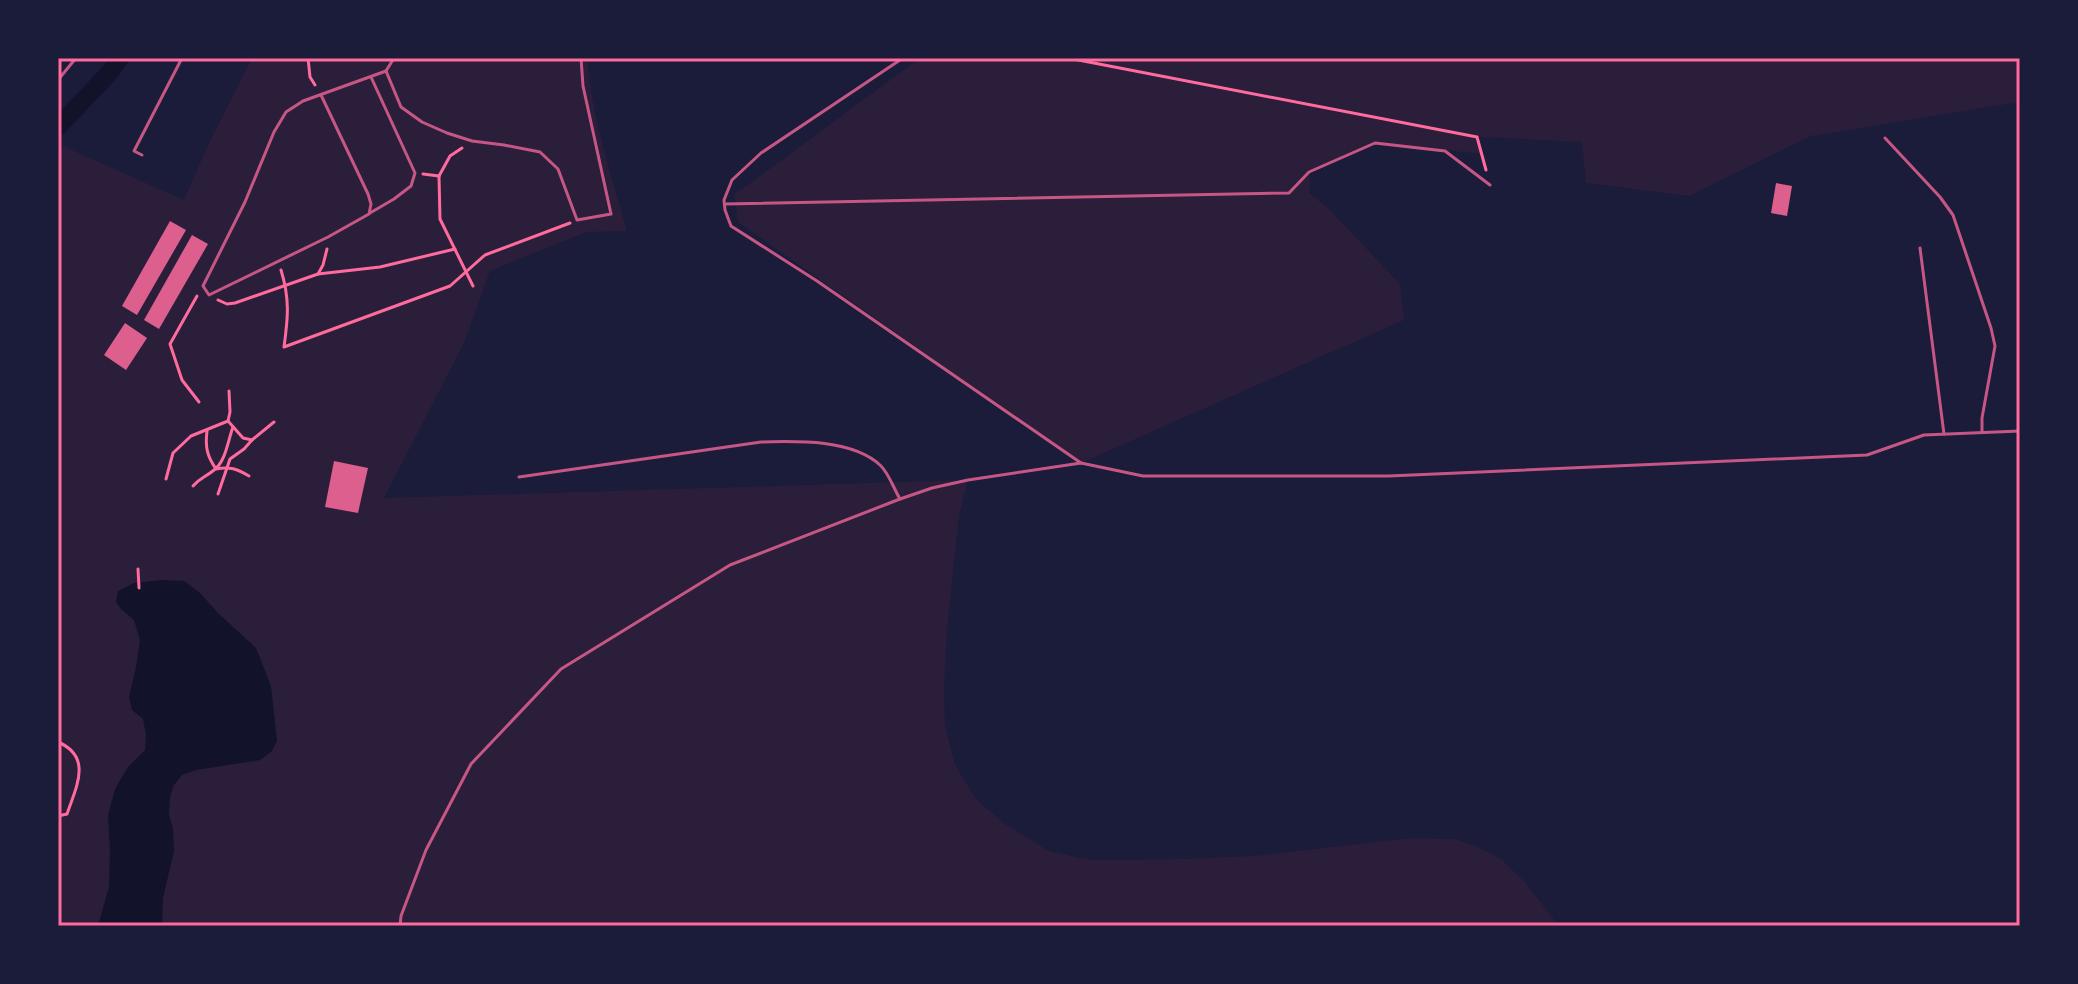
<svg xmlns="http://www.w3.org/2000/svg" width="2078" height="984" font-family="'DejaVu Sans',sans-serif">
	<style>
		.green { fill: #2a1e3b }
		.water { fill: #12122b }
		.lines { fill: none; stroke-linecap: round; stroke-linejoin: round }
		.canal { stroke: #12122b; stroke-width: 18 }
		.building { fill: #dd5f8e }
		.path { stroke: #ff6b9d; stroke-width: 3 }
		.service { stroke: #c65784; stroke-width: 3 }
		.neatline { fill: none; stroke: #ff6b9d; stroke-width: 3 }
	</style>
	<rect width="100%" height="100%" fill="#1b1b3a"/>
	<g class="green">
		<path d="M252,58h335c5,60 24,116 40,173l-40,1 -97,39 -26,72 -80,155 584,-18 -9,36 -12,114 -3,58 1,38 10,39 21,34 29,25 44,27 41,9 94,-1 70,-3 156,-18 44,1 22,7 25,13 24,23 34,44h-1501v-773l5,-7 121,54 24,-55z"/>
		<polygon points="920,58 2020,58 2020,102 1811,136 1689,196 1586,183 1582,142 1478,137 1482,154 1375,143 1310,172 1309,193 1328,208 1400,284 1404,320 1081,463 738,222 734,195"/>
	</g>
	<polygon class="water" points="161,580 184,581 200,593 218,613 256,648 271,686 277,741 272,751 260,760 196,770 182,775 174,785 170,797 169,815 173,829 174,851 163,898 162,926 98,926 109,887 110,849 108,815 115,789 128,767 145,750 146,735 143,719 132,710 129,697 136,667 140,640 134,620 121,609 116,602 118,591 134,583"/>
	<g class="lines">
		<polyline class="canal" points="58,127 110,72 120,58"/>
	</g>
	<g class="building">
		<polygon points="1776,183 1792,186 1787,216 1771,213"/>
		<polygon points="170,221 186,230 137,315 122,306"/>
		<polygon points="192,235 208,244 159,329 144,320"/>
		<polygon points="125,323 147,338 126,370 104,355"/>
		<polygon points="334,461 368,468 358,513 325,507"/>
	</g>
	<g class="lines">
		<g class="path">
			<polyline points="308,58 310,77 315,85"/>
			<polyline points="1068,58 1477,137 1486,170"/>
			<polyline points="462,148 450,156 439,176 440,219 473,286"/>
			<polyline points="423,174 439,176"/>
			<path d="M281,270c9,29 7,48 3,77l166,-61 35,-31 85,-32"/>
			<polyline points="318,274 380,267 455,249"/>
			<polyline points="197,296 170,344 182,380 199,402"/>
			<polyline points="218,300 227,304 235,303 318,274 323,265 327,249"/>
			<polyline points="228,421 243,438 252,440 274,422"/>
			<path d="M207,431c-2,16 0,25 9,38 14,-3 21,0 33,7"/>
			<polyline points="166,479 173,453 191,436 228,421 230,412 229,391"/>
			<path d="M193,486c8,-9 13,-9 21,-16 12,-9 14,-30 19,-43"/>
			<polyline points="218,494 230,459 244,449 252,440"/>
			<polyline points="138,569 139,588"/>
			<path d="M58,742c35,15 18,45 9,72l-9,2"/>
		</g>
		<g class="service">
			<polyline points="903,58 761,153 732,180 724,200 725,210 731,226 817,281 1081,463"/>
			<polyline points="386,71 401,107 422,122 447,133 472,141 504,145 540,152 558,169 577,220 611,214 583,86 581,58"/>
			<polyline points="58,80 76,58"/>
			<polyline points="321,95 368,194 371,204 369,214 328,237 209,295 203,286 245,202 274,132 286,112 303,101 386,71 394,58"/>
			<polyline points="1885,138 1940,197 1953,215 1991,328 1995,346 1982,418 1982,432"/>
			<polyline points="142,155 134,151 182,58"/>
			<polyline points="725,204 1289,193 1309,172 1375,143 1445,151 1490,185"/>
			<polyline points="370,213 394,199 411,186 415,173 371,77"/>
			<polyline points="1920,248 1944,434"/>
			<path d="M519,477l242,-35c35,-1 92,-3 120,24 8,8 13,23 19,33"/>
			<polyline points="400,926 401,916 426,850 471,764 561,669 730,565 900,499 932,488 968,480 1081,463 1143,476 1389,476 1867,455 1924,435 2020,431"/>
		</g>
	</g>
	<rect width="2078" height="984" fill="none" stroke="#1b1b3a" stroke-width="120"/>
	<rect x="60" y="60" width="1958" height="864" class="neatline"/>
</svg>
